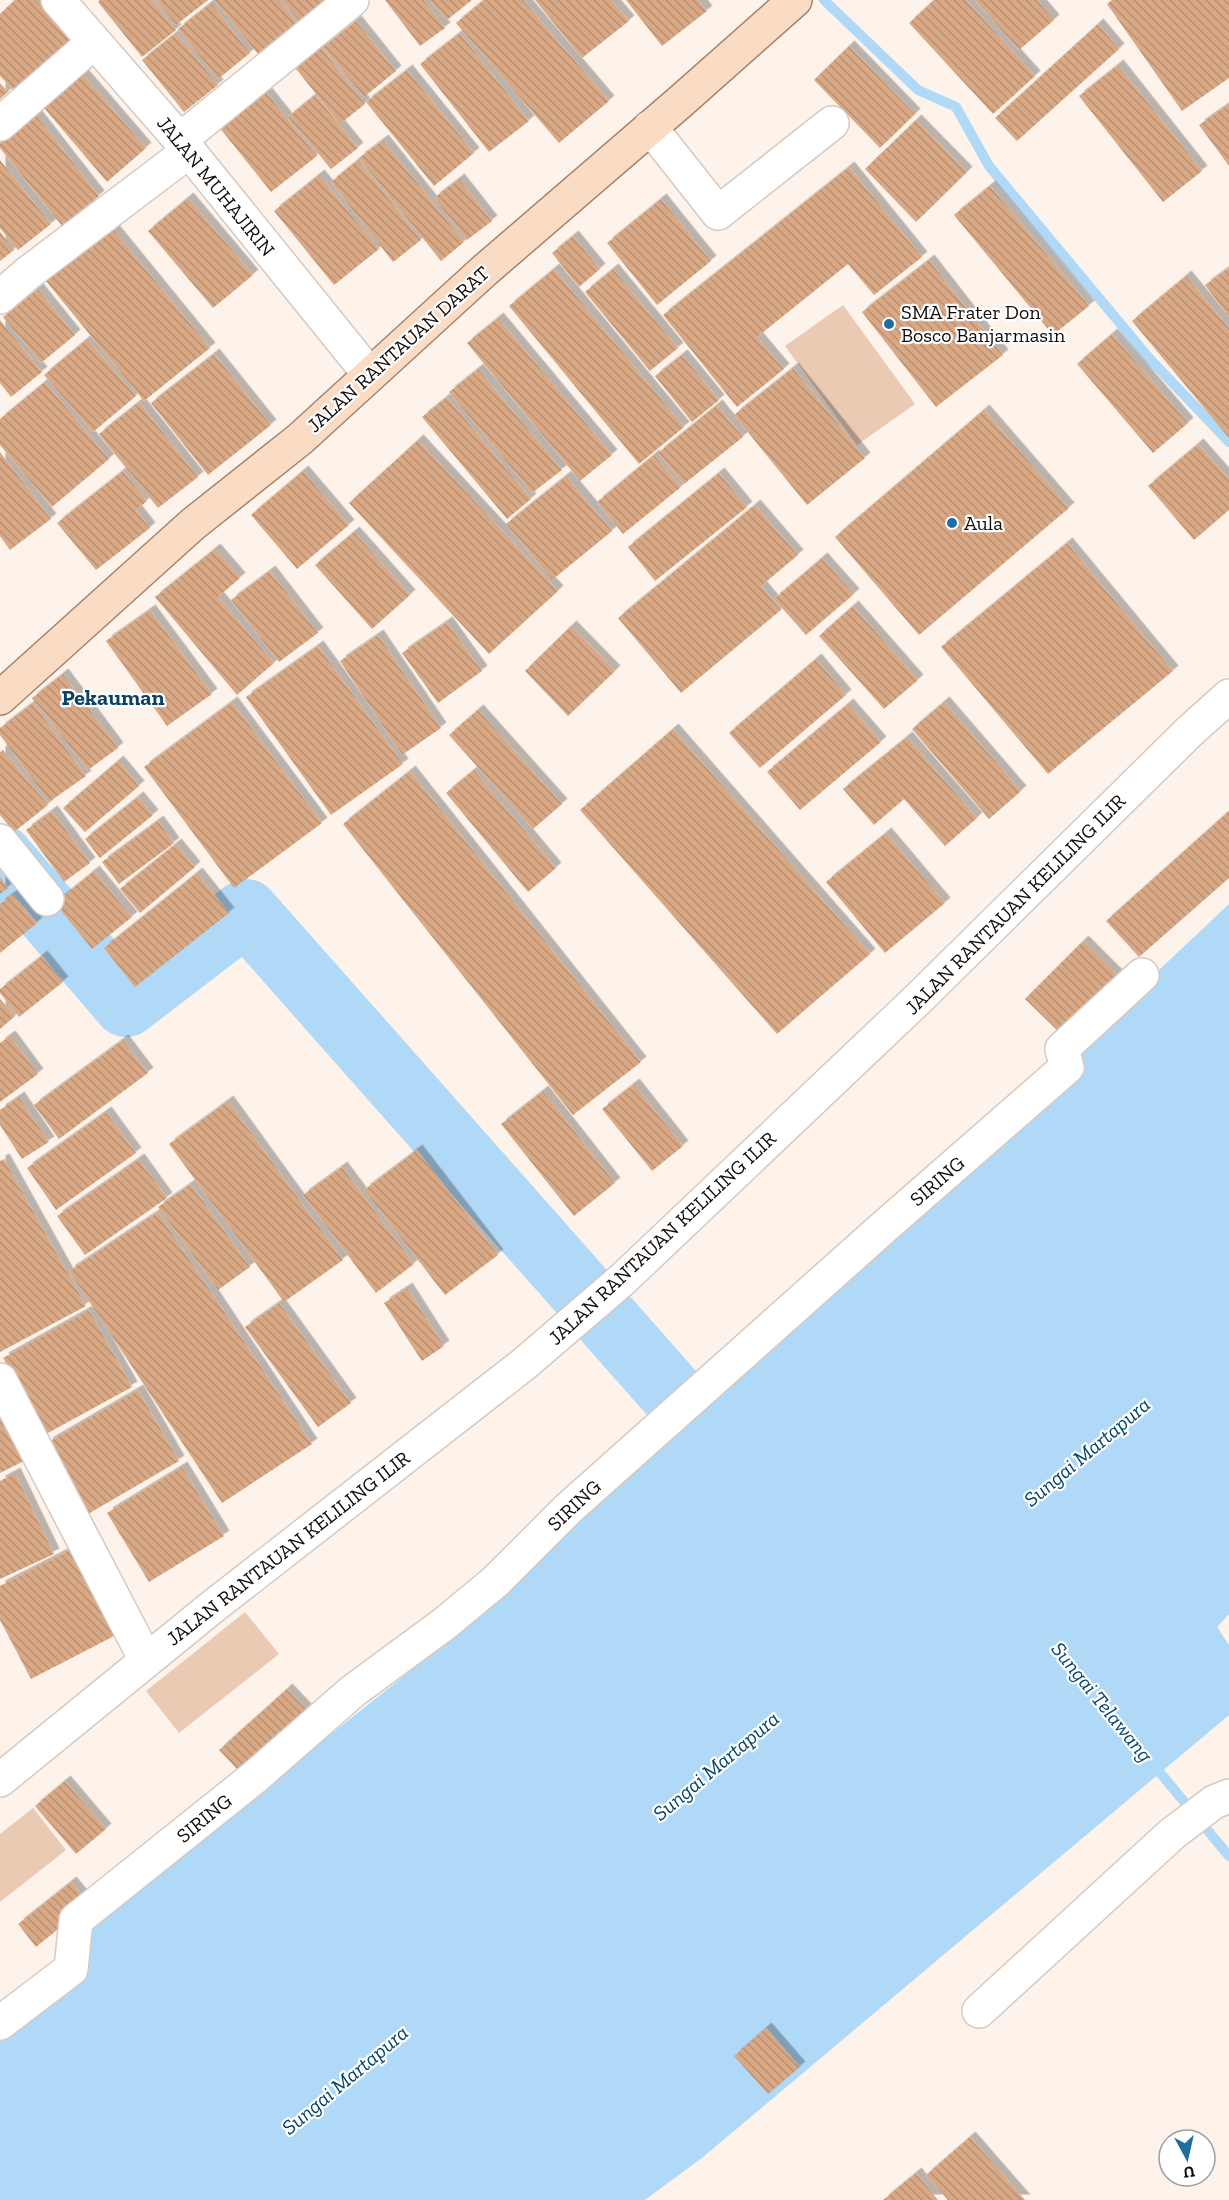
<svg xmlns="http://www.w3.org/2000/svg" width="1229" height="2200" font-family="'Zilla Slab',serif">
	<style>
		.grass { fill: #eacab2 }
		.water { fill: #b0d8f7 }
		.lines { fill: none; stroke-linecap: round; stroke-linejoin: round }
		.stream { stroke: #b0d8f7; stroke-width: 10 }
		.river { stroke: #b0d8f7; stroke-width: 66 }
		.building { fill: url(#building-back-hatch); filter: url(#shadow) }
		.minor-casing { stroke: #d5cac2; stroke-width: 36 }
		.major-casing { stroke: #a6836a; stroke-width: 36 }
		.minor { stroke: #fff; stroke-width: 33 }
		.major { stroke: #fadcc5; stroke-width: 33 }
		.poi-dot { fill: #1e6ea0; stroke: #fff; stroke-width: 2 }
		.labels { text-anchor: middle; stroke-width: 4.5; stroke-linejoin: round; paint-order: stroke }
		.street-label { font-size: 20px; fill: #0f0b09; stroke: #fff }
		.poi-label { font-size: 20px; fill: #0f0b09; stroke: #fff; text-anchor: start }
		.water-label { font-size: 21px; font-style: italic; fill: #034367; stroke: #fff }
		.quarter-label { font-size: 22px; font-weight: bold; fill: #094264; stroke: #fff }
	</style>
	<defs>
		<pattern id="building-back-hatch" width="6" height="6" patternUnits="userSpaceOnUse" patternTransform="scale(1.5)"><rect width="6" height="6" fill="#d9a985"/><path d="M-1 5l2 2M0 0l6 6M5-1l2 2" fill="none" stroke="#b99072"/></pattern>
		<filter id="shadow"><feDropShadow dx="5.5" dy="-5.5" stdDeviation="0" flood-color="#0004"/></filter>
	</defs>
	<rect width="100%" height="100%" fill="#fdf3ea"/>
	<g class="grass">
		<polygon points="843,305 915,404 857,445 785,346"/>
		<polygon points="245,1612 279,1654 179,1733 146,1691"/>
		<polygon points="33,1808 66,1850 0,1902 0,1834"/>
	</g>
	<polygon class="water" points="1229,904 1229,1614 1217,1627 1229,1645 1229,1715 703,2157 645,2200 0,2200 0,2040 82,1974 87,1928 428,1657 691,1415 1084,1071 1071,1053"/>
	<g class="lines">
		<g class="stream">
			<polyline points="824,0 918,90 956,107 989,166 1149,358 1229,442"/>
			<polyline points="1152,1763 1229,1856"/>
		</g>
		<polyline class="river" points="0,857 126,1004 246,912 691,1415 734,1460"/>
	</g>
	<g class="building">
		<polygon points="15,0 36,0 74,40 16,93 0,76 0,14"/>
		<polygon points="100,0 152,0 176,30 142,57 98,2"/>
		<polygon points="156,0 208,0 176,25"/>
		<polygon points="214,0 279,0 297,23 258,54"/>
		<polygon points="282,0 331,0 301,24"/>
		<polygon points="385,0 424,0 445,28 420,46"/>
		<polygon points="430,0 472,0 447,20"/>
		<polygon points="484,0 523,0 609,101 559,143 456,23"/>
		<polygon points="535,0 611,0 629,21 582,58"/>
		<polygon points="626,0 698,0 707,11 662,46"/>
		<polygon points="934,0 966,0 1035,76 993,114 909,23"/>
		<polygon points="975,0 1037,0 1054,20 1019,50"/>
		<polygon points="1112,0 1229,0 1229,78 1182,111 1107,4"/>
		<polygon points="211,3 250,53 218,79 178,29"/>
		<polygon points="356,21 396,71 364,97 323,47"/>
		<polygon points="1098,24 1119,49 1017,141 995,118"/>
		<polygon points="176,33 218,85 184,112 142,60"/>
		<polygon points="460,33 529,121 489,152 420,64"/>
		<polygon points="319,45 365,104 340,124 293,65"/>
		<polygon points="849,46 915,114 880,148 814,80"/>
		<polygon points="1118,65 1202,171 1163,202 1079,96"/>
		<polygon points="78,69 146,148 107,182 39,102"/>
		<polygon points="407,70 474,153 434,186 366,102"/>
		<polygon points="0,83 8,92 0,99"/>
		<polygon points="261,86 317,156 271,192 215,122"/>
		<polygon points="315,95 358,148 331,169 288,117"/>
		<polygon points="1229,104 1229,166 1199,125"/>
		<polygon points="36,115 99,196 62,226 0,148 0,143"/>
		<polygon points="916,120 967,172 916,222 865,169"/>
		<polygon points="383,140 464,242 441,261 359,158"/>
		<polygon points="0,160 51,224 18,250 0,228"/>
		<polygon points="358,160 421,240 393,262 331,182"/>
		<polygon points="849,167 922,257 874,295 848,264 757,337 784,369 737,407 663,315"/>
		<polygon points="319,175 379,249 334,285 274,211"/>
		<polygon points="459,179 492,221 467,240 434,198"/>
		<polygon points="990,186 1089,306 1053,335 954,215"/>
		<polygon points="188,198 253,275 213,308 148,231"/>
		<polygon points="661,199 711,261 657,305 607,243"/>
		<polygon points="112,228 210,348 144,401 46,281"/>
		<polygon points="0,232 14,250 0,261"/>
		<polygon points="573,236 600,269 579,287 552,253"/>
		<polygon points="929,260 1003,355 936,407 862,312"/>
		<polygon points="1229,268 1229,317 1205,285"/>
		<polygon points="554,269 684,427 639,464 509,306"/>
		<polygon points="613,269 678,348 650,371 585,292"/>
		<polygon points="1186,276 1229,328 1229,438 1132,321"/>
		<polygon points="38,289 75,335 41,363 3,317"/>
		<polygon points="498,318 612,455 580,481 467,343"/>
		<polygon points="0,320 42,372 11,397 0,383"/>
		<polygon points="1112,334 1188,423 1153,453 1077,364"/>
		<polygon points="87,339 136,396 93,432 44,375"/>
		<polygon points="214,354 271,425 208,475 151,403"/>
		<polygon points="682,355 719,400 692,422 655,376"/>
		<polygon points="793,368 865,458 807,505 734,415"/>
		<polygon points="478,369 562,470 532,493 449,392"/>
		<polygon points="45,382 109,459 52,507 0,445 0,419"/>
		<polygon points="447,397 531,499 507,519 422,417"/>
		<polygon points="139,402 198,477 158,508 99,434"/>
		<polygon points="717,405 743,437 684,484 658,453"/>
		<polygon points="984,410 1069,508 919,635 835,537"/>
		<polygon points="418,440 558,591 489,654 349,503"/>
		<polygon points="1198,444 1229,479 1229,510 1194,540 1148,486"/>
		<polygon points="0,452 51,519 10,550 0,536"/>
		<polygon points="654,455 681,487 623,534 597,502"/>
		<polygon points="123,471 147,501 136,510 150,528 96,570 57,523"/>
		<polygon points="303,471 349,525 297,569 251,515"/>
		<polygon points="719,473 747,507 655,581 628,547"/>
		<polygon points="566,476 612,531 552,580 506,524"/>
		<polygon points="755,505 798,555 761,586 781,610 681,693 618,618"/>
		<polygon points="354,532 410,595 372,629 315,565"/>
		<polygon points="1067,543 1173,671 1048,774 941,647"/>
		<polygon points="215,549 240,578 218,597 274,663 237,695 155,597"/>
		<polygon points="822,558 854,594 806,635 774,599"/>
		<polygon points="270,571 318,633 279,662 231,600"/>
		<polygon points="853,606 918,680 884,709 819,636"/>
		<polygon points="150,610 212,694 167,726 106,641"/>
		<polygon points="447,622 482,671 438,703 402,653"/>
		<polygon points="571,626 615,671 568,716 525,671"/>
		<polygon points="378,635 441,728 402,755 340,661"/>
		<polygon points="318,646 403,764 331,815 246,697"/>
		<polygon points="816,659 846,695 760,768 729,733"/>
		<polygon points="63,674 118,748 88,770 32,698"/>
		<polygon points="232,702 322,823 234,888 144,767"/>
		<polygon points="944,702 1021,791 989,819 912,729"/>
		<polygon points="33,703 86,776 49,802 0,735 0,728"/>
		<polygon points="848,704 881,742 800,810 767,772"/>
		<polygon points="478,710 562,804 533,829 449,735"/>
		<polygon points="673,729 870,954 777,1034 580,810"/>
		<polygon points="907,737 977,818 945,846 904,799 874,825 843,789"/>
		<polygon points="3,750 48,805 14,832 0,815 0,752"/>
		<polygon points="118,761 139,786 85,832 63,808"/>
		<polygon points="474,770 556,868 528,892 446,793"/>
		<polygon points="410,771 641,1062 573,1115 343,824"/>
		<polygon points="138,797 153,815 100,858 85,839"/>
		<polygon points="52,811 90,863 64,882 26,830"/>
		<polygon points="1229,811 1229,878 1139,957 1106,921"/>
		<polygon points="158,821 174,843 119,884 102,862"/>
		<polygon points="886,833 945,903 885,953 826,882"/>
		<polygon points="176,844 195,867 140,913 120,889"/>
		<polygon points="94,871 132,917 92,949 55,903"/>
		<polygon points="197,873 229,913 135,987 104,948"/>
		<polygon points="0,877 8,888 0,894"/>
		<polygon points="13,894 37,923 0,953 0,904"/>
		<polygon points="1083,941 1119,977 1062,1035 1025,999"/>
		<polygon points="42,956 63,982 19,1017 0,993 0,989"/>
		<polygon points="0,999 15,1016 0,1029"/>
		<polygon points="10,1036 38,1074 0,1102 0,1043"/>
		<polygon points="123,1040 148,1073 59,1139 34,1105"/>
		<polygon points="634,1084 683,1146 652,1171 602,1109"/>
		<polygon points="543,1091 615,1183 574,1216 501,1124"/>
		<polygon points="19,1097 49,1142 22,1159 0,1125 0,1110"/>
		<polygon points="228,1101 343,1260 284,1302 169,1144"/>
		<polygon points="106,1112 136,1153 56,1210 27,1168"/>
		<polygon points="417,1150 498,1255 445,1295 364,1190"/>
		<polygon points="4,1159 86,1306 0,1352 0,1161"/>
		<polygon points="139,1159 167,1198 85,1255 57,1216"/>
		<polygon points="342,1167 414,1264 376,1293 303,1195"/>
		<polygon points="191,1184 250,1267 218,1290 158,1207"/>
		<polygon points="158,1212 312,1444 222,1503 69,1271"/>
		<polygon points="407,1288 444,1346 422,1361 384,1303"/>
		<polygon points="279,1303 351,1403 318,1427 245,1327"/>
		<polygon points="89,1310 132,1387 46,1434 3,1358"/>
		<polygon points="138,1390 179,1461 88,1514 47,1443"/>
		<polygon points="0,1402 28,1459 0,1473"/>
		<polygon points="182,1467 224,1536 149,1582 107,1513"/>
		<polygon points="15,1473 54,1554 0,1579 0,1481"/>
		<polygon points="74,1548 118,1634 31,1679 0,1620 0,1586"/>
		<polygon points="287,1689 306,1709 238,1770 219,1750"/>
		<polygon points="65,1781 106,1829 76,1854 35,1806"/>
		<polygon points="71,1882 89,1904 36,1947 18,1924"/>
		<polygon points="766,2028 800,2067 768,2094 734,2056"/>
		<polygon points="970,2137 1025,2200 948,2200 926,2175"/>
		<polygon points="916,2173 938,2200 883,2200"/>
	</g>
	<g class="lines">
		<g class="minor-casing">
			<g id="minor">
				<polyline points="58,0 180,140 370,375"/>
				<polyline points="0,124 94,42"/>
				<polyline points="650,127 718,213 832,123"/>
				<polyline points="180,140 352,0"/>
				<polyline points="0,297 28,273 189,151"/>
				<polyline points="0,841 47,899"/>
				<polyline points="0,1380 146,1660"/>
				<polyline points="0,1780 211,1608 524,1364 623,1279 917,1000 1190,731 1229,696"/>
				<polyline points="979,2011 1172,1834 1214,1802 1229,1796"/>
				<polyline points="0,2023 71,1969 76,1920 256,1776 353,1691 444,1624 496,1581 569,1508 884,1227 1067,1067 1062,1049 1142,975"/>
			</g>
		</g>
		<g class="major-casing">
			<polyline id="major" points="0,698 193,524 300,439 485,270 680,102 795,0"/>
		</g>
		<use href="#minor" class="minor"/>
		<use href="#major" class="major"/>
	</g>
	<g class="poi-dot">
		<circle cx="889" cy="324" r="6"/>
		<circle cx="952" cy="523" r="6"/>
	</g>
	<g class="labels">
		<g class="street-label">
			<text transform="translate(216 186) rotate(51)" y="7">JALAN MUHAJIRIN</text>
			<text transform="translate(398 349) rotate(-42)" y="7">JALAN RANTAUAN DARAT</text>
			<text transform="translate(1015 904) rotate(-45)" y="7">JALAN RANTAUAN KELILING ILIR</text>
			<text transform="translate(937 1181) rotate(-41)" y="7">SIRING</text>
			<text transform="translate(662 1238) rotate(-43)" y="7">JALAN RANTAUAN KELILING ILIR</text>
			<text transform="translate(574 1505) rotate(-43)" y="7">SIRING</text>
			<text transform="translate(288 1548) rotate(-38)" y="7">JALAN RANTAUAN KELILING ILIR</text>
			<text transform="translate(204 1818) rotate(-39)" y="7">SIRING</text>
		</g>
		<g class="poi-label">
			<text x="901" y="319">SMA Frater Don<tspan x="901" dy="23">Bosco Banjarmasin</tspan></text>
			<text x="964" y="530">Aula</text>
		</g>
		<g class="water-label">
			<text transform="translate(1087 1452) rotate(-40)" y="7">Sungai Martapura</text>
			<text transform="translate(1102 1702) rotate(51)" y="7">Sungai Telawang</text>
			<text transform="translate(716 1766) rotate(-40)" y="7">Sungai Martapura</text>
			<text transform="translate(345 2080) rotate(-40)" y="7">Sungai Martapura</text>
		</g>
		<g class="quarter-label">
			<text x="113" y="705">Pekauman</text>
		</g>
	</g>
	<g transform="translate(1187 2158) rotate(172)"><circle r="28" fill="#ffffff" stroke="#9f9d9d" stroke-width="1.5"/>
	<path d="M0-4.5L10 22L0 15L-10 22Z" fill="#1e6ea0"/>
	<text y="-9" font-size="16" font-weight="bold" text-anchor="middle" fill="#0f0b09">U</text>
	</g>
</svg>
